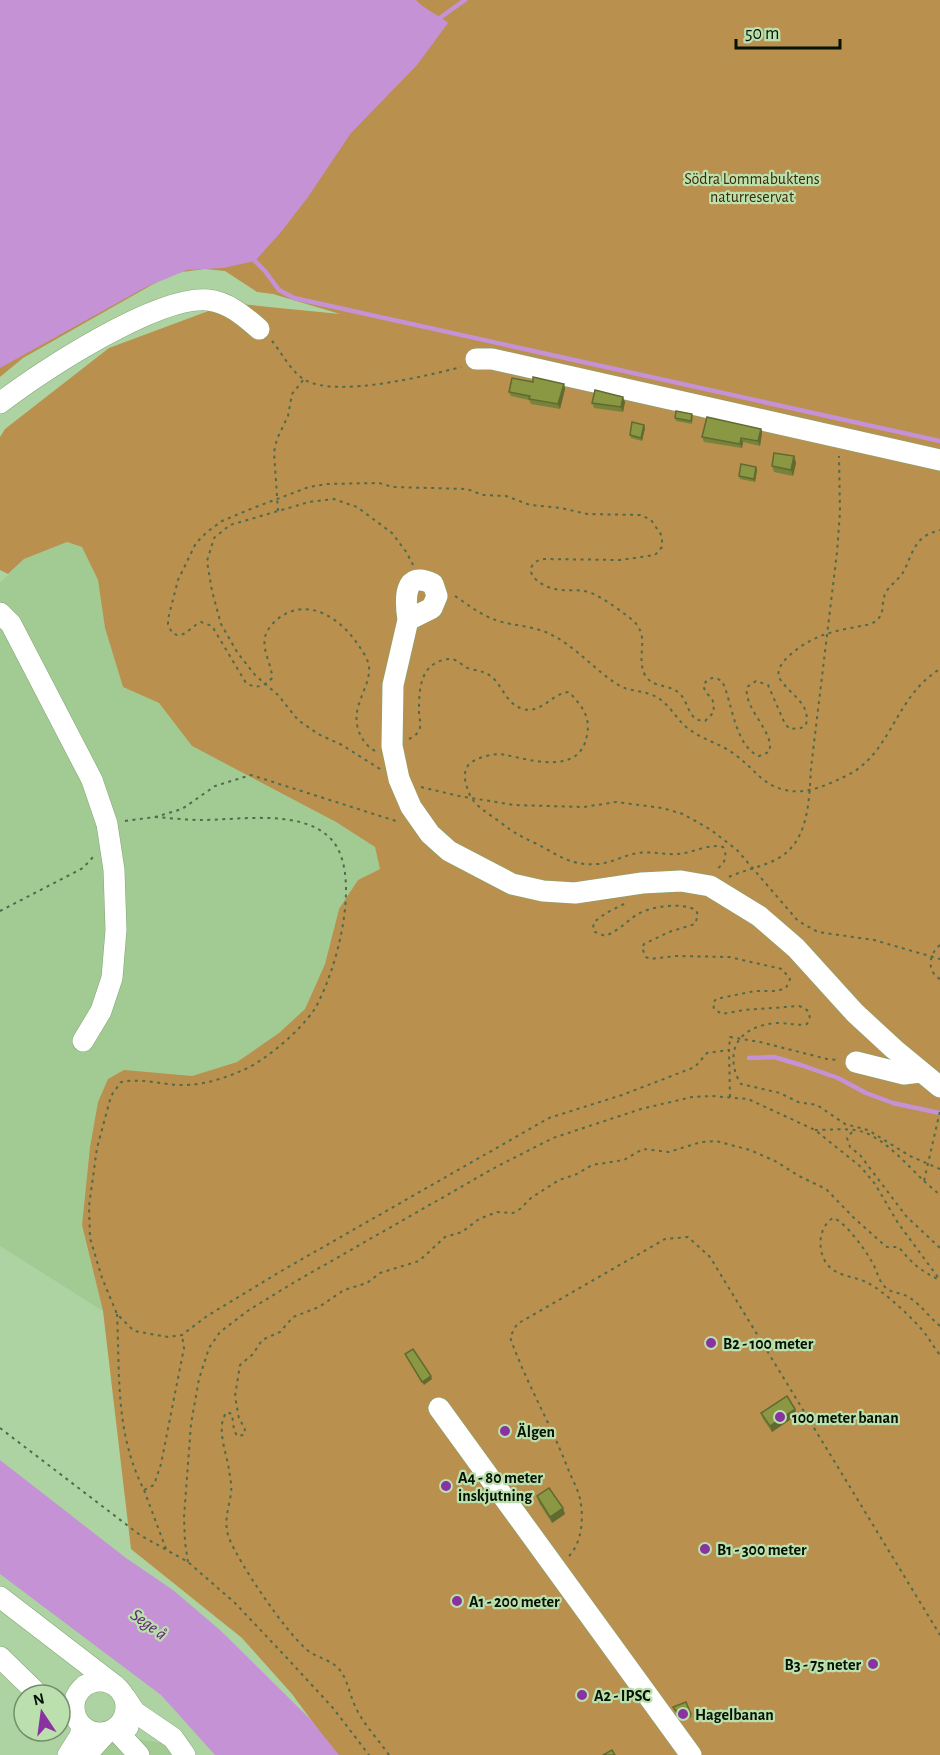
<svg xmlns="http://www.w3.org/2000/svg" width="940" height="1755" font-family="'Alegreya Sans',sans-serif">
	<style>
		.built { fill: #a1cb93 }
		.green { fill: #b9904d }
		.water { fill: #c592d6 }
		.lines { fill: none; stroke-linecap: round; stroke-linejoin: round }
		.stream { stroke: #c592d6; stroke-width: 4.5 }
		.minor-casing { stroke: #83a676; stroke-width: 22 }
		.path { stroke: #526a4b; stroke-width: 2; stroke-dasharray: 3 4.5; stroke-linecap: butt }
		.minor { stroke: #fff; stroke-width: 21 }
		.wall { fill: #77833a }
		.shaded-wall { fill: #616a2f }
		.building { fill: #8a9843; stroke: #616a2f; stroke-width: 1.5 }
		.poi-dot { fill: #8833a0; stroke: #bbe0ae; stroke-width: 2 }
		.labels { text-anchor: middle; stroke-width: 4.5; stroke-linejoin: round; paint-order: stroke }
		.park-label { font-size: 16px; fill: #3d2a06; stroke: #bbe0ae }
		.poi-label { font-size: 16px; font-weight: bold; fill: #061203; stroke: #bbe0ae; text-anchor: start }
		.water-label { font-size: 18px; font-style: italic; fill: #632475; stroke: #bbe0ae }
	</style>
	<rect width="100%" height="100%" fill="#aed3a2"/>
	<g class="built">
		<polygon points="67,542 82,547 98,580 105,628 123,687 159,703 192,746 336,822 375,847 380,869 358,880 339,909 325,964 305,1009 279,1033 237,1062 192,1076 168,1076 98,1102 90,1147 82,1225 103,1311 0,1246 0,583 24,559"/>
		<polygon points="127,1738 162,1743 174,1755 100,1755 106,1746"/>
	</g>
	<polygon class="green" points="0,0 940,0 940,1755 337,1755 292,1694 242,1638 131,1549 103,1311 82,1225 90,1147 98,1102 108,1079 124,1070 192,1076 237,1062 279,1033 305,1009 325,964 339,909 358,880 380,869 375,847 336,822 192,746 159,703 123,687 105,628 98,580 82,547 67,542 24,559 8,574 0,570 0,437 5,429 109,348 230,303 340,314 273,294 257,292 225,271 205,269 182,272 166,277 141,291 23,358 0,377"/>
	<g class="water">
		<path d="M0,0h416c9,10 22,14 32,23l-31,42 -66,68 -43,64 -27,35 -26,29 -32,7 -36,2 -41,17 -146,81z"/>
		<polygon points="0,1460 126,1558 173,1590 220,1630 310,1719 339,1755 215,1755 161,1695 0,1574"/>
	</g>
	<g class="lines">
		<g class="stream">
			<polyline points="441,17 465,0"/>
			<polyline points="255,261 265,271 279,290 294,298 940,441"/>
			<polyline points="749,1058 774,1057 801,1065 838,1078 866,1093 893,1103 940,1113"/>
		</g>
		<g class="minor-casing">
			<g id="minor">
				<polyline points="476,359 492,359 940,460"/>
				<path d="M0,403c41,-32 158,-108 208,-103 20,2 36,16 51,29"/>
				<polyline points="0,613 11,624 92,780 107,824 114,870 116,930 112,978 101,1011 83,1041"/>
				<path d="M408,620c-3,-20 -5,-51 25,-36l4,12 -5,12 -24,12 -15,65 -1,61 7,33 12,28 19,27 19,17 63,33 31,7 32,2 67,-10 39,-2 29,5 49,30 37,32 59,65 39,36 46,38"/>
				<polyline points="856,1062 904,1074 920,1072"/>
				<polyline points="439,1408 691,1755"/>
				<polyline points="0,1597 113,1684"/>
				<polyline points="0,1657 39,1695"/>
				<circle cx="100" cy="1707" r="26"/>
				<polyline points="125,1697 135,1712 173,1738 185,1755"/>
				<polyline points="128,1727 115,1729 139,1755"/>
				<polyline points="68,1755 80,1736 82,1727"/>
				<polyline points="86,1755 107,1732"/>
			</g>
		</g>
		<g class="path">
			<path d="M272,341c10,12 19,31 33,39 32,18 121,-4 156,-13"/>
			<polyline points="278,511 274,452 277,439 288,416 292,394 304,379"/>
			<path d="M455,596c15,10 28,21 47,26 16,4 34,5 48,12 27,13 45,37 70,52 11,6 26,4 38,12 13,8 20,24 32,32 14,10 31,14 44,24 19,13 28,31 51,36 21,5 42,-5 61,-14 46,-22 48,-79 94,-107"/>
			<path d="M409,739c4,-2 8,-4 10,-9 3,-5 0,-12 0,-18 0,-14 0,-33 10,-44 6,-6 17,-11 26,-8 5,2 9,7 15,9 10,2 18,3 25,11 9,10 13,25 28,29 19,5 29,-16 46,-17 12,13 22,24 18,43 -7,41 -56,25 -81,20 -11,-3 -36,3 -40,14 -2,6 -1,13 1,18 4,18 20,25 33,35 14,11 20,14 35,21 24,12 34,23 63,21 14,-1 26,-9 40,-11 13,-2 27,2 40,1 15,-1 31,-11 45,-7 5,9 2,16 -6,22"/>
			<path d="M375,751c-9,-5 -14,-13 -17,-22 -7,-25 13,-41 11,-63 -1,-7 -6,-14 -10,-20 -16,-25 -48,-49 -77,-30 -7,4 -15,13 -17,21 -3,14 7,28 7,41 -8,9 -16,11 -26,5l-34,-57 -11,-4c-12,5 -16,18 -29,11l-4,-9v-5l10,-39 18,-37 11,-11 15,-11 31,-13 56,-21 17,-3 53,-1 14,4 74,2 16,6 23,1 24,9 31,3 26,6 54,1 10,5 11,16v11l-7,8 -35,5 -76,-1c-5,1 -9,2 -12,7 -6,11 14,22 23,23 12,3 23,-1 36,4 14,6 27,16 39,25 22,17 6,35 14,55 7,16 24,10 35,20 11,10 8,28 26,28l9,-9 -1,-11 -7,-9 -3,-6c5,-9 10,-10 19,-5 10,20 13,66 37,75l10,-4c7,-19 -26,-43 -22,-65l9,-6 12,4 17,39 5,5 11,-1 5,-3c5,-22 -16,-30 -26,-46 -9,-15 24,-36 36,-41 17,-8 37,-10 55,-14 17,-9 8,-18 15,-32 4,-7 11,-11 16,-18 8,-12 10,-31 25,-39 4,-3 9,-3 13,-5"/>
			<polyline points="380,769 342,745 318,734 298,720 278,695 255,675 237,652 221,624 212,591 207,561 214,538 230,525 309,502 334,499 357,507 392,533 407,553 413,565"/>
			<polyline points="421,787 459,796 514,805 584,807 616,802 662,808 683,814 711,830 737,850 798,921 818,932 874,940 940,959"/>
			<path d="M155,817c15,1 31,3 46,3 38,0 98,-11 128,17 36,33 7,137 -15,173 -14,21 -50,52 -73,61 -19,8 -40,15 -62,14 -20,-1 -38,-7 -58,-3l-10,14 -14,52 -8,58 1,32 12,40 15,36 17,17 34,6 14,-2 25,-19 76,-46 266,-152 73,-23 73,-28 12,-14 22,-3"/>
			<polyline points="125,821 155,817 182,809 215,786 251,775 399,822"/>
			<path d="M729,877c15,-7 33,-10 48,-18 32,-17 32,-58 34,-91l26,-216 3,-40 -1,-56"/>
			<path d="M624,904l-18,9 -12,9 -1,6 2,4 10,4c13,-5 20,-13 31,-21 15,-9 45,-13 60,-5l2,5 -3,9 -26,8 -25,12 -2,4 4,9 4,2 26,-3 53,1 53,12 8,10 -4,9 -9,3h-22l-39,8 -3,4 1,6 8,5 22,-4 55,-4c9,3 14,8 8,18 -10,2 -18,-1 -28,-1 -18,0 -42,9 -45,29 -2,11 1,23 7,32l39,9 18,9 19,3 28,19 23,6 42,26 30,13"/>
			<polyline points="0,911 83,868 93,857"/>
			<path d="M940,945c-11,9 -14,26 0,34"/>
			<polyline points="730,1097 729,1050 730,1037 760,1042 827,1059 838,1060"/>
			<path d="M815,1130c16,0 36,-3 51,3 22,9 41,32 58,48l16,-70"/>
			<polyline points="852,1132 847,1138 850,1147 860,1155 906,1216 940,1248"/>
			<polyline points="924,1181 940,1195"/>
			<path d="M117,1314c3,62 -2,119 27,176l10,-5 7,-21 23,-116 -2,-13"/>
			<path d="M940,1326c-10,-8 -19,-21 -30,-28 -8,-6 -19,-4 -25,-11 -7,-7 -8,-17 -13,-25 -6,-11 -27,-41 -39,-44 -15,9 -16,33 -6,46 10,13 28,12 41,19 16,8 48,38 59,53 4,6 8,13 13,19"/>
			<polyline points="0,1428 140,1535 188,1562 235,1603 286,1657 333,1708 369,1755"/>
			<polyline points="144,1490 166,1549"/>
			<path d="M569,1556c13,-13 15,-39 11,-57 -2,-10 -8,-20 -12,-30 -17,-45 -42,-86 -58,-132l7,-13 148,-85 23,-2 22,20 230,378"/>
			<polyline points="188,1562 185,1542 184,1517 191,1424 199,1379 209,1348 220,1332 249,1310 293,1283 496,1167 553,1138 641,1109 692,1097 712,1096 748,1099 815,1130 861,1167 875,1184 898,1223 940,1280"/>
			<path d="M389,1755c-11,-16 -26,-31 -34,-49 -6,-13 -7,-26 -16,-37 -9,-10 -22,-11 -32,-19 -22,-19 -67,-85 -78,-112 -6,-16 0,-30 2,-45 1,-8 -1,-16 -2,-23 -2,-16 -14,-44 -2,-58l5,2 2,16 3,6 7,-1 1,-7 -6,-9 -4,-23 5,-31 13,-11 9,-14 18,-8 13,-15 26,-10 25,-17 23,-7 13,-10 39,-12 26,-24 17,-5 17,-13 18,-7 16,1 7,-4 11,-11 28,-18 18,-6 15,-9 32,-5 19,-11 26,3 32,-10 15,-1 34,9 25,11 24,15 27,13 27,28 30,27 4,3h12c12,16 23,25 41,33"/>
		</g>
		<use href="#minor" class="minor"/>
	</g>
	<g class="wall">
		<polygon points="564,384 565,389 560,409 531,404 529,400 511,396 509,392"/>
		<polygon points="625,402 623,412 594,408 592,403"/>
		<polygon points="693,417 692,424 676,421 675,418"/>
		<polygon points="645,428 642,441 631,438 630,435"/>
		<polygon points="761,429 762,433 760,446 743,442 742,448 704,442 702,437"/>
		<polygon points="794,456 796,463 793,476 774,472 772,466"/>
		<polygon points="757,470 755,482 740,479 739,476"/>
		<polygon points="795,1409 797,1415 772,1432 763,1419 761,1413"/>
		<polygon points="537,1496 565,1514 552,1523 539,1503"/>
		<polygon points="686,1702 692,1717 682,1721 673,1707"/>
	</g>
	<g class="shaded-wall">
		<polygon points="564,384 565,389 560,409 558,404"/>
		<polygon points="623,397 625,402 623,412 621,407"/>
		<polygon points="644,425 645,428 642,441 641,438"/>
		<polygon points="761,429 762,433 760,446 758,441"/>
		<polygon points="741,438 743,442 742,448 740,444"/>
		<polygon points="794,456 796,463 793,476 791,470"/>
		<polygon points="756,467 757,470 755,482 754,479"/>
		<polygon points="431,1376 432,1379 424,1385 422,1382"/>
		<polygon points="795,1409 797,1415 772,1432 770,1426"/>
		<polygon points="563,1508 565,1514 552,1523 550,1517"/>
	</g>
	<g class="building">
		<polygon points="533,377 564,384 558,404 529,399 530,396 509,392 512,378 533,382"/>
		<polygon points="595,390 623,397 621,407 592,403"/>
		<polygon points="676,411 692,414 691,421 675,418"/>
		<polygon points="707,417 761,429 758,441 741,438 740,444 702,437"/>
		<polygon points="632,422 644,425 641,438 630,435"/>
		<polygon points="774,453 794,456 791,470 772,466"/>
		<polygon points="741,464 756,467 754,479 739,476"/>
		<polygon points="413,1349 431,1376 422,1382 405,1354"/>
		<polygon points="787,1396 795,1409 770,1426 761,1413"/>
		<polygon points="549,1488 563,1508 550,1517 537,1496"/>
		<polygon points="686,1702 691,1714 681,1718 673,1707"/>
		<polygon points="612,1750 615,1755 603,1755"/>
	</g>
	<g class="poi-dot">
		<circle cx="711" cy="1343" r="6"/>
		<circle cx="780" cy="1417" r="6"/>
		<circle cx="505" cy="1431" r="6"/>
		<circle cx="446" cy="1486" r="6"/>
		<circle cx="705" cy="1549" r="6"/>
		<circle cx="457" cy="1601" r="6"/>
		<circle cx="873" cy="1664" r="6"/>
		<circle cx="582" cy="1695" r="6"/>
		<circle cx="683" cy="1714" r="6"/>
	</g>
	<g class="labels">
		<g class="park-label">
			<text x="752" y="184">Södra Lommabuktens<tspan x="752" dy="18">naturreservat</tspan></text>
		</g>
		<g class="poi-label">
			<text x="723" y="1349">B2 - 100 meter</text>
			<text x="792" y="1423">100 meter banan</text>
			<text x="517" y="1437">Älgen</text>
			<text x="458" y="1483">A4 - 80 meter<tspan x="458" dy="18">inskjutning</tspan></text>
			<text x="717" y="1555">B1 - 300 meter</text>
			<text x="469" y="1607">A1 - 200 meter</text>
			<text x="861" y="1670" text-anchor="end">B3 - 75 neter</text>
			<text x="594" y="1701">A2 - IPSC</text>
			<text x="695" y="1720">Hagelbanan</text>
		</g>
		<g class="water-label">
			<text transform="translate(149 1624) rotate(36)" y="6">Sege å</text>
		</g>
	</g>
	<g transform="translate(42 1713) rotate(347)"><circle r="28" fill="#bbe0ae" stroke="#738e6a" stroke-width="1.5"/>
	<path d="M0-4.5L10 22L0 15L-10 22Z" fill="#8833a0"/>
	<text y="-9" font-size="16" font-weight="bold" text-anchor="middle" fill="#061203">N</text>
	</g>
	<path d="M736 39v9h104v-9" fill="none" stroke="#061203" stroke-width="3"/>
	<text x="745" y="39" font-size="18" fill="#061203" stroke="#bbe0ae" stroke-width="4.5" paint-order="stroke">50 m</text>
</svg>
